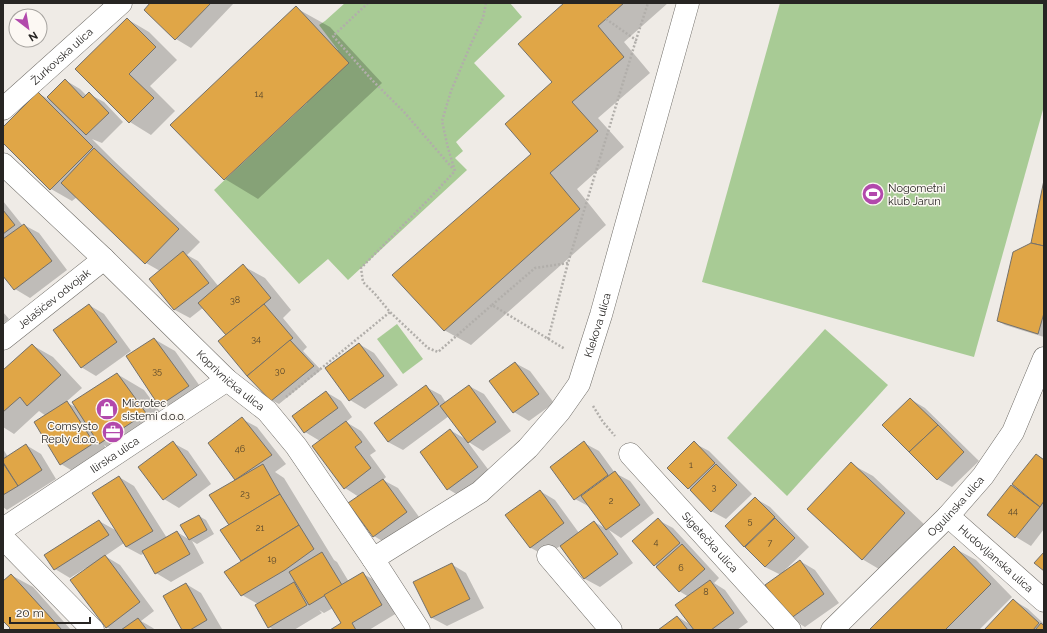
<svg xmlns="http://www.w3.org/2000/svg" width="1047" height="633" font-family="Raleway,sans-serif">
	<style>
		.green { fill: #a8cb95 }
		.shadow { fill: #0003 }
		.building { fill: #e0a647; stroke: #74716c }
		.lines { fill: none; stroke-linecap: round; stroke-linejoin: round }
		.street-casing { stroke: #706d68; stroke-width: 23 }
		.path { stroke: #b1aeaa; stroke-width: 2.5; stroke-dasharray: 2 2; stroke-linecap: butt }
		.street { stroke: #fff; stroke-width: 22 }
		.labels { text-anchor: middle; stroke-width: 3; stroke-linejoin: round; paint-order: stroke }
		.number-label { font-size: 9px; fill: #55452c }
		.street-label { font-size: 11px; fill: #272523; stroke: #fcf8f3 }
		.poi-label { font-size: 11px; fill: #272523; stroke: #fcf8f3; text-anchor: start }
	</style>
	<rect width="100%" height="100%" fill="#efebe6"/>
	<g class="green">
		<polygon points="345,3 510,3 522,17 474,63 505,96 456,142 463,151 455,158 467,170 348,280 328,259 299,284 214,190 307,103 295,90 338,50 319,25 325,21"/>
		<polygon points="780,3 1044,3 1044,106 974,357 702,282"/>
		<polygon points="397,324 423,359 403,374 377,339"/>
		<polygon points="825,329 888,385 787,496 727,438"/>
	</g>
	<g class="shadow">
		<polygon points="151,3 234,3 191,48 176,39 145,10"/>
		<polygon points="566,3 668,3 624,42 650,73 598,118 624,147 577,189 606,225 471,345 444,330 532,154 554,82"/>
		<polygon points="296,8 330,27 382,83 258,199 225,179"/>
		<polygon points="127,19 149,32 177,60 150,86 175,111 151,135 130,122 77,69"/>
		<polygon points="65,80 80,89 87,96 89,94 104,102 123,122 102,143 92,139 113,160 200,242 187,255 198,261 219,287 243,266 265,278 291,310 283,318 307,347 303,351 321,370 279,404 271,400 227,335 204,307 190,318 175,310 151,279 160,271 146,263 77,197 72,201 51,189 3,141 3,128 38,93 53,102"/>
		<polygon points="1044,185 1044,337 1005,325 998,321 1032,244"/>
		<polygon points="3,201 23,226 24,225 39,233 67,270 30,298 15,289 3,274"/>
		<polygon points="89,305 104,314 131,351 96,376 81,367"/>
		<polygon points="3,312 9,319 3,324"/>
		<polygon points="154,339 175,351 209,399 181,418 159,405"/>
		<polygon points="359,344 374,353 398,385 365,409 350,400 326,368"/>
		<polygon points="32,345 53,357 82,388 66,402 77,408 117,374 144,390 172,428 127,458 104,445 108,452 76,473 61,464 46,416 39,411 14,434 3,427 3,369 4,370"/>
		<polygon points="515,363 530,371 554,403 529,421 514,412 491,381"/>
		<polygon points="469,386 484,394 511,431 483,451 467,441 493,476 463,498 448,489 450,430 467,440 449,416 403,450 388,442 426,387 441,395 446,403"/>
		<polygon points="326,392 341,401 352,417 346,422 361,431 376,451 370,455 386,477 383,480 398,488 422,521 389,545 374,536 359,497 345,488 320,441 305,432"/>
		<polygon points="910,399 925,408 979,461 952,487 937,479"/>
		<polygon points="242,419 257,427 286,464 275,472 284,478 334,560 337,562 349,582 363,574 378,582 397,613 369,630 332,630 342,624 333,608 324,613 319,610 322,613 294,630 274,630 269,627 258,604 242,595 242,561 222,531 230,526 237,480 236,479"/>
		<polygon points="173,443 188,451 211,484 179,508 164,499"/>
		<polygon points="584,443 599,451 615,473 630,481 654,513 621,538 609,530 633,563 600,587 585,579 560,546 546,556 531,548 507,516 540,491 555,500 579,533 594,522 607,529 590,507 575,499"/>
		<polygon points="694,443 709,451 752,494 726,519 711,511 669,468"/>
		<polygon points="26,445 41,454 56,479 7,510 3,507 3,449 8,457"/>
		<polygon points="1037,455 1044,459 1044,529 1031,546 1016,537 988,515"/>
		<polygon points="851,464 873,476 926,526 884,572 862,559"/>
		<polygon points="119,477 134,486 167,538 177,532 190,540 181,526 199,516 206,520 214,534 197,544 192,541 204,563 171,582 156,573 145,553 141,555 126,547 124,543 105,556 120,565 154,611 141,621 153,628 155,630 112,630 106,627 86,568 70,578 55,569 99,521 117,531"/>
		<polygon points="755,498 770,507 809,547 785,570 786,572 800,561 815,570 839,603 805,627 790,618 781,575 765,567 726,526"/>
		<polygon points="658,520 673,528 719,578 714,583 725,590 748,622 737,630 660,630 678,617 691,625 689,597 679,591 634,541"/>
		<polygon points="954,548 976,560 1012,597 979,630 870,630"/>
		<polygon points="451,564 466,573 484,608 447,626 432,618"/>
		<polygon points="11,575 33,587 71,630 10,630 11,629 3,619 3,582"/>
		<polygon points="186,584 201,593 222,629 220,630 183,630"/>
		<polygon points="1013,600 1028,609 1044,624 1044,630 986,630"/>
	</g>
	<g class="building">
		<polygon points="150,3 211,3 175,40 144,10"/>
		<polygon points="564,3 624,3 598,26 624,57 572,102 598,131 550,173 580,209 444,331 392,275 531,154 505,124 552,82 518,44"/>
		<polygon points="296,6 349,63 224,180 170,125"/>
		<polygon points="127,18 156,47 129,74 154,98 129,123 75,69"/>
		<polygon points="65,79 83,98 89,92 109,113 86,135 47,97"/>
		<polygon points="38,92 93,147 50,190 3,143 3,127"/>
		<polygon points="94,148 179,229 145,264 61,183"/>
		<polygon points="1044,180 1044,246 1031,243"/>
		<polygon points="3,210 15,225 3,234"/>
		<polygon points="24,224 52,261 14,290 3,276 3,239"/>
		<polygon points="1031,243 1044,246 1044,313 1038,334 997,321 1013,252"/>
		<polygon points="183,251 209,283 174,310 149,279"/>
		<polygon points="243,264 271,298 264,304 226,335 198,303"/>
		<polygon points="89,304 117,342 81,368 53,330"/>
		<polygon points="264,304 293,338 247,376 218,341"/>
		<polygon points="154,338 189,386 159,406 126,356"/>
		<polygon points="290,340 314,366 271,401 247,376"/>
		<polygon points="359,343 384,376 349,401 325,368"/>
		<polygon points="32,344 61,375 27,406 20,397 3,412 3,370"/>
		<polygon points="515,362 539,394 513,413 489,381"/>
		<polygon points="117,373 146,413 99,444 72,402"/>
		<polygon points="426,385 439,404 388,442 374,423"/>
		<polygon points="469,385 496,422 468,443 440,406"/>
		<polygon points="326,391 338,408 304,433 292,416"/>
		<polygon points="910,398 938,425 909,452 882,425"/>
		<polygon points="67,401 94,443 60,465 34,422"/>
		<polygon points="242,417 272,455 235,480 208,443"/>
		<polygon points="346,421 362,442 355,447 371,468 344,489 312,446"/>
		<polygon points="938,425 964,452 937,480 909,452"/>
		<polygon points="450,429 478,467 447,490 420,452"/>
		<polygon points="173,441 197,475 163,500 138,467"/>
		<polygon points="584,441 608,475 574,500 550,467"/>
		<polygon points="694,441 715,463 688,489 667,468"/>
		<polygon points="26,444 42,470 18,486 3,462 3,459"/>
		<polygon points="1036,454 1044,460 1044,501 1040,507 1012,484"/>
		<polygon points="851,462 905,513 862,560 807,509"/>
		<polygon points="3,463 18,486 3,495"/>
		<polygon points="263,464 280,494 229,525 209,495"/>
		<polygon points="716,464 737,485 711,512 690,490"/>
		<polygon points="615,471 640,505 606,530 581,496"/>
		<polygon points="119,476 153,531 126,547 92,493"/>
		<polygon points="383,479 407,512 373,537 348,503"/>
		<polygon points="1011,485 1040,507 1015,538 987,515"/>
		<polygon points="540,490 564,523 530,548 505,515"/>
		<polygon points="280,494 299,525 241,561 220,530"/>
		<polygon points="755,497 775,517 744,547 725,526"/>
		<polygon points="199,515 207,530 189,540 180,525"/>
		<polygon points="658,518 680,543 654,566 632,541"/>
		<polygon points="775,518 795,538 765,567 745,547"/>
		<polygon points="99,520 109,535 54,570 44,555"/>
		<polygon points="594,521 618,554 584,579 560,546"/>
		<polygon points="299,525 314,549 285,570 241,596 224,572"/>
		<polygon points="177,531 190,554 155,574 142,551"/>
		<polygon points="682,544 705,569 679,592 656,567"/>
		<polygon points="954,546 991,584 945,630 869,630"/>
		<polygon points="322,552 342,585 309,605 289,572"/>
		<polygon points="1044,552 1044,571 1034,563"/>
		<polygon points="105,555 140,602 106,628 70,580"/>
		<polygon points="800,560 824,594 790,619 765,585"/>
		<polygon points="452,563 470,599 431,618 413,582"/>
		<polygon points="363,572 382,605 352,623 356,630 330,630 341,623 324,595"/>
		<polygon points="11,574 62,630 8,630 10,628 3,621 3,581"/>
		<polygon points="710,580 734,613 711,630 694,630 675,605"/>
		<polygon points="294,582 307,605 268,628 255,605"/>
		<polygon points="186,583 207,620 190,630 182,630 163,596"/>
		<polygon points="1013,599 1039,623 1033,630 984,630"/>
		<polygon points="677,616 688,630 658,630"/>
		<polygon points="138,618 147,630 121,630"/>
		<polygon points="1041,623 1044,626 1044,630 1035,630"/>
	</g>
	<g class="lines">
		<g class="street-casing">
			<g id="street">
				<path id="s1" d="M3,109l118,-106"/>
				<path id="s2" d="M3,164l101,95 123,121 40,31 29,35 77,113 46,71"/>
				<path id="s3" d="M3,339l101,-80"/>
				<path id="s4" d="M630,454l160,176"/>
				<path id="s5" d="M948,516l96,85"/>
				<path id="s6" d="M3,529l224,-149"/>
				<polyline points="3,538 93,630"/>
				<polyline points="548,556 611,630"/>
				<path id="s7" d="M373,559l107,-67 48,-44 32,-37 19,-27 22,-69 87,-312"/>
				<path id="s8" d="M832,630l116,-114 35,-40 30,-44 31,-74"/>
			</g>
		</g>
		<g class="path">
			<polyline points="368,3 333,36 372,80 404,112 454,170"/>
			<polyline points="486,3 483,18 471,44 451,91 442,121 448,148 455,171 428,200 361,268 363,282 375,294 390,312 428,348 438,352 492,305 565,349"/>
			<polyline points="606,19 636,40 648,3"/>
			<polyline points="492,305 535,268 568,263"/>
			<polyline points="548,339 568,263 636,40"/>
			<polyline points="286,397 302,384 390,312"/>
			<polyline points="593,406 603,422 615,436"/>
		</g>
		<use href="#street" class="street"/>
	</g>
	<defs>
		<g id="stadium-disc" transform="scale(1.15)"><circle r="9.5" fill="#b249ac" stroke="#fcf8f3"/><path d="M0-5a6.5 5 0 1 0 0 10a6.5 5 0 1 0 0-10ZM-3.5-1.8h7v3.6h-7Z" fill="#fff"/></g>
		<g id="shop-disc" transform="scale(1.15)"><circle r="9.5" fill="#b249ac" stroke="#fcf8f3"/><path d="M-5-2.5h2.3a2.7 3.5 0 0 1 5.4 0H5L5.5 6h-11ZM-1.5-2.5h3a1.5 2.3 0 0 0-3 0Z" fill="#fff"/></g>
		<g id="office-disc" transform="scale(1.15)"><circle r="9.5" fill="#b249ac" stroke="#fcf8f3"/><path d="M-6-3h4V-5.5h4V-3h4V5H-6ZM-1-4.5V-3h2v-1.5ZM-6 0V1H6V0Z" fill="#fff"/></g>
	</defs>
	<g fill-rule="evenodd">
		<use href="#stadium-disc" x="873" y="194"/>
		<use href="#shop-disc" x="107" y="409"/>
		<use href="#office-disc" x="113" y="432"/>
	</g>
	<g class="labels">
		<g class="number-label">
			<text x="259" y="97">14</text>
			<text x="235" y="303">38</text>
			<text x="256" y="342">34</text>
			<text x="157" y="374">35</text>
			<text x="280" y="374">30</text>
			<text x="240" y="452">46</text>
			<text x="691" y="468">1</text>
			<text x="714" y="490">3</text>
			<text x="245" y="497">23</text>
			<text x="611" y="504">2</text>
			<text x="1013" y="514">44</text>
			<text x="750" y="524">5</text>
			<text x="260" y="531">21</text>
			<text x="656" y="545">4</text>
			<text x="770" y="546">7</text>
			<text x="272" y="562">19</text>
			<text x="681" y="571">6</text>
			<text x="706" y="595">8</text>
		</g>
		<g class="street-label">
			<text dy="4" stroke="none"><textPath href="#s1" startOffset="79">Žurkovska ulica</textPath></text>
			<text dy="4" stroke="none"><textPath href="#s3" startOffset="65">Jelašićev odvojak</textPath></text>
			<text dy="4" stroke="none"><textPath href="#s7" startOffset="335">Klekova ulica</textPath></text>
			<text dy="4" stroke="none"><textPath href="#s2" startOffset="314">Koprivnička ulica</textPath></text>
			<text dy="4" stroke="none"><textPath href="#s6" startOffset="134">Ilirska ulica</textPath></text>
			<text dy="4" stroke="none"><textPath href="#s8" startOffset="175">Ogulinska ulica</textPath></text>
			<text dy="4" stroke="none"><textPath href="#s4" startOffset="119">Sigetečka ulica</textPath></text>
			<text dy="4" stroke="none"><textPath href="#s5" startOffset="64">Hudovljanska ulica</textPath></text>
		</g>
		<g class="poi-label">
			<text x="888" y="192">Nogometni<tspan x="888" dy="13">klub Jarun</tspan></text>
			<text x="122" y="407">Microtec<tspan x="122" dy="13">sistemi d.o.o.</tspan></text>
			<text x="98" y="430" text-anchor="end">Comsysto<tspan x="98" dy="13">Reply d.o.o.</tspan></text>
		</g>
	</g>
	<rect width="1047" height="633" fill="none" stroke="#272523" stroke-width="8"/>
	<g transform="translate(28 28) rotate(149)"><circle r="19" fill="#fcf8f3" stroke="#a7a4a0"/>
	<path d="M0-3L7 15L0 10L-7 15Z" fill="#b249ac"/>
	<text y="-6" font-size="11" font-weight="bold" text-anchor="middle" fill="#272523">N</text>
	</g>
	<path d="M10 617v6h80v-6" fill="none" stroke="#272523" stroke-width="2"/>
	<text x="16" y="617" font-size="12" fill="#272523" stroke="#fcf8f3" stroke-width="3" paint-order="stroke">20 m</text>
</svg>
